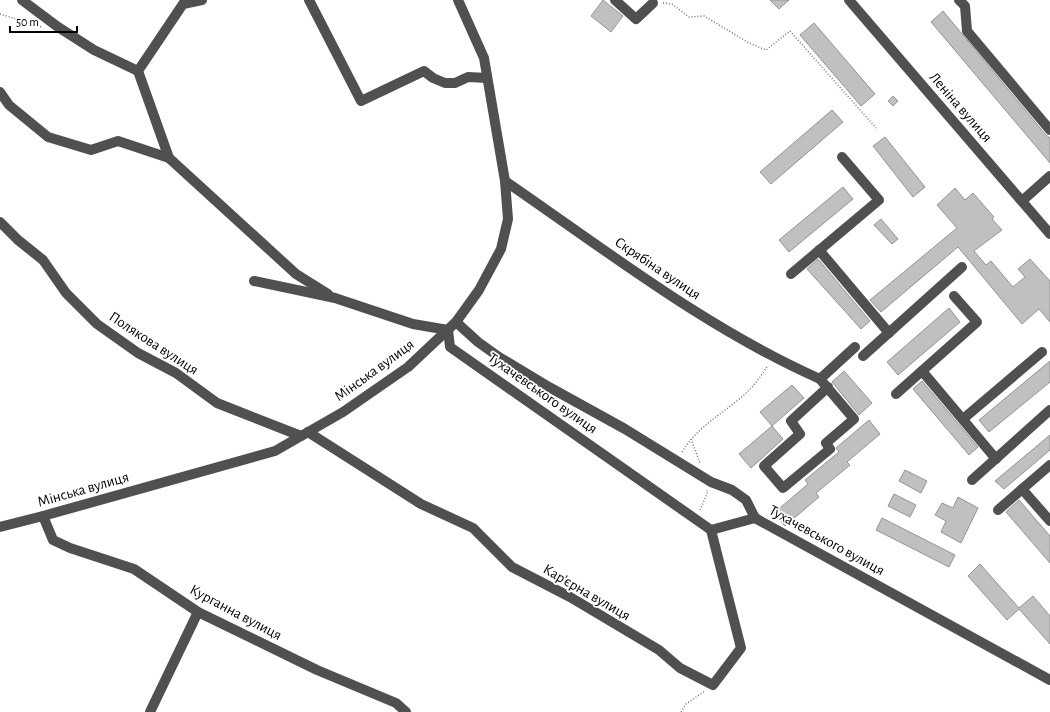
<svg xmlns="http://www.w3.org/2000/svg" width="1050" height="712" font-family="'Alegreya Sans',sans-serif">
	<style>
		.building { fill: #c0c0c0; stroke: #949494 }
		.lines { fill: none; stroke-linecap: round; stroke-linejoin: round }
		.path { stroke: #727272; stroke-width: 1.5; stroke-dasharray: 1 2; stroke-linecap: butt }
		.minor { stroke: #505050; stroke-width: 10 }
		.labels { text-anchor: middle; stroke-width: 3.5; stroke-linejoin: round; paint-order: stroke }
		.street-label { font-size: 15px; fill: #000; stroke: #fff }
	</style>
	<rect width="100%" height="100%" fill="#fff"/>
	<g class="building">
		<polygon points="603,0 623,16 611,32 591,16"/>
		<polygon points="770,0 789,0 779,9"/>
		<polygon points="943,11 1045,134 1050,138 1050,163 931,22"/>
		<polygon points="814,23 875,94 861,106 800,35"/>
		<polygon points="893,96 898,101 893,106 888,101"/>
		<polygon points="832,110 843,122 771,184 760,172"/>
		<polygon points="885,137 925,187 913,197 873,146"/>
		<polygon points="843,187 853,199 789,252 779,240"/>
		<polygon points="955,188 965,200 973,193 994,217 992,219 1002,230 974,251 986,265 991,261 1013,287 1025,277 1018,269 1030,259 1050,281 1050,322 1039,309 1022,324 958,247 881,312 870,300 957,228 937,205"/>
		<polygon points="881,219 898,239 892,244 874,225"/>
		<polygon points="818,259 870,321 861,329 807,269"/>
		<polygon points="949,308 960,322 898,375 887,362"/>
		<polygon points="1050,361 1050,382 989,432 979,420"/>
		<polygon points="844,371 872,403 859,415 832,382"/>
		<polygon points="922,381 978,447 969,455 913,389"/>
		<polygon points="792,385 804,398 772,426 760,412"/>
		<polygon points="869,420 880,434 847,462 850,465 816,493 819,497 785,526 774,513 808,484 805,480 839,452 836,448"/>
		<polygon points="772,426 783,439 751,468 739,454"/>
		<polygon points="1050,435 1050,450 1004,489 995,481"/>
		<polygon points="905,470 927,481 921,493 899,481"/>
		<polygon points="894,494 916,505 910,517 888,506"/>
		<polygon points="958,497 978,508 961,543 941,532 946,521 935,515 942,503 953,508"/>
		<polygon points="1019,500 1050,536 1050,563 1006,512"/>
		<polygon points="882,518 955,555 949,567 876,530"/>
		<polygon points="980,564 1019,608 1033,596 1050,616 1050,644 1019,609 1007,620 968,576"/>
	</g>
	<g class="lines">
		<g class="path">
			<polyline points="663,3 672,4 689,17 704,16 749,43 766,50 790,31 876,128"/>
			<polyline points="0,14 42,27"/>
			<polyline points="691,439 700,463"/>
			<path d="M682,452c14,-23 35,-35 56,-52 13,-10 22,-22 30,-35"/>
			<polyline points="700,510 707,494 707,490"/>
			<polyline points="681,712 686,704 705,691"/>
		</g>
		<g class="minor">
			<polyline points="22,0 58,27 94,50 138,71"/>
			<polyline points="202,0 183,4 138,71 169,158 296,274 328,294"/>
			<polyline points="309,0 361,101 424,71 433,78 445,83 455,83 468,77 487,78"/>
			<polyline points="615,0 636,19 653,3"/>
			<polyline points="849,0 1050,234"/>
			<polyline points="959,0 965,6 967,31 1050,130"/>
			<polyline points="0,92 9,105 48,137 91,150 118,141 169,158"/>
			<path d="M505,181c102,70 202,148 315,198l35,-32"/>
			<polyline points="1022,201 1050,176"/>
			<polyline points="0,222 18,240 43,260 66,293 97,324 138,353 176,373 217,403 301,436"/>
			<polyline points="819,250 889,333"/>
			<polyline points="791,274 879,200 842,157"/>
			<polyline points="254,281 335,298 413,324 448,330 450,347 711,530 755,518 1050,680"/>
			<polyline points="456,322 478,342 499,357 549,387 625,429 711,482 732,490 746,500 755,518"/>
			<polyline points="863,356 962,267"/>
			<polyline points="922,371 996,459"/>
			<polyline points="820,379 854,419 826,443 830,449 783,488 764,466 800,434 791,421 828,387"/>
			<polyline points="896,394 977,322 954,296"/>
			<polyline points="963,419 1042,352"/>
			<polyline points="308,432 421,504 473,528 512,567 570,597 659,650 680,668 713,685 741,648 711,530"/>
			<polyline points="972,480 1050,410"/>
			<polyline points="1022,489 1050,521"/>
			<polyline points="998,510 1050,465"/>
			<polyline points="43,516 53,540 70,548 134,569 198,612 317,670 396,703 406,712"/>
			<polyline points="0,527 43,516 275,451 343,412 408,367 456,322 479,290 501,249 508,219 505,181 484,58 458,0"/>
			<polyline points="150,712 198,612"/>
		</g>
	</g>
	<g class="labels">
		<g class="street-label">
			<text transform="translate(961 107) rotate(49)" y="5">Леніна вулиця</text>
			<text transform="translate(658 268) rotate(34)" y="5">Скрябіна вулиця</text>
			<text transform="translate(154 343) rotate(33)" y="5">Полякова вулиця</text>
			<text transform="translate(374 370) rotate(-36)" y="5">Мінська вулиця</text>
			<text transform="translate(543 393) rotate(35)" y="5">Тухачевського вулиця</text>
			<text transform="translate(83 489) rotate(-16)" y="5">Мінська вулиця</text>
			<text transform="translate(827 540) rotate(29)" y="5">Тухачевського вулиця</text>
			<text transform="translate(587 592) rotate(30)" y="5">Кар’єрна вулиця</text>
			<text transform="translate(236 612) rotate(28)" y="5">Курганна вулиця</text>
		</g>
	</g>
	<path d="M10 26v6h67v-6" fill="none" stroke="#000000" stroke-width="2"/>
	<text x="16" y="26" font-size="12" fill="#000000" stroke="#ffffff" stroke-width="3" paint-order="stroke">50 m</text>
</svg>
